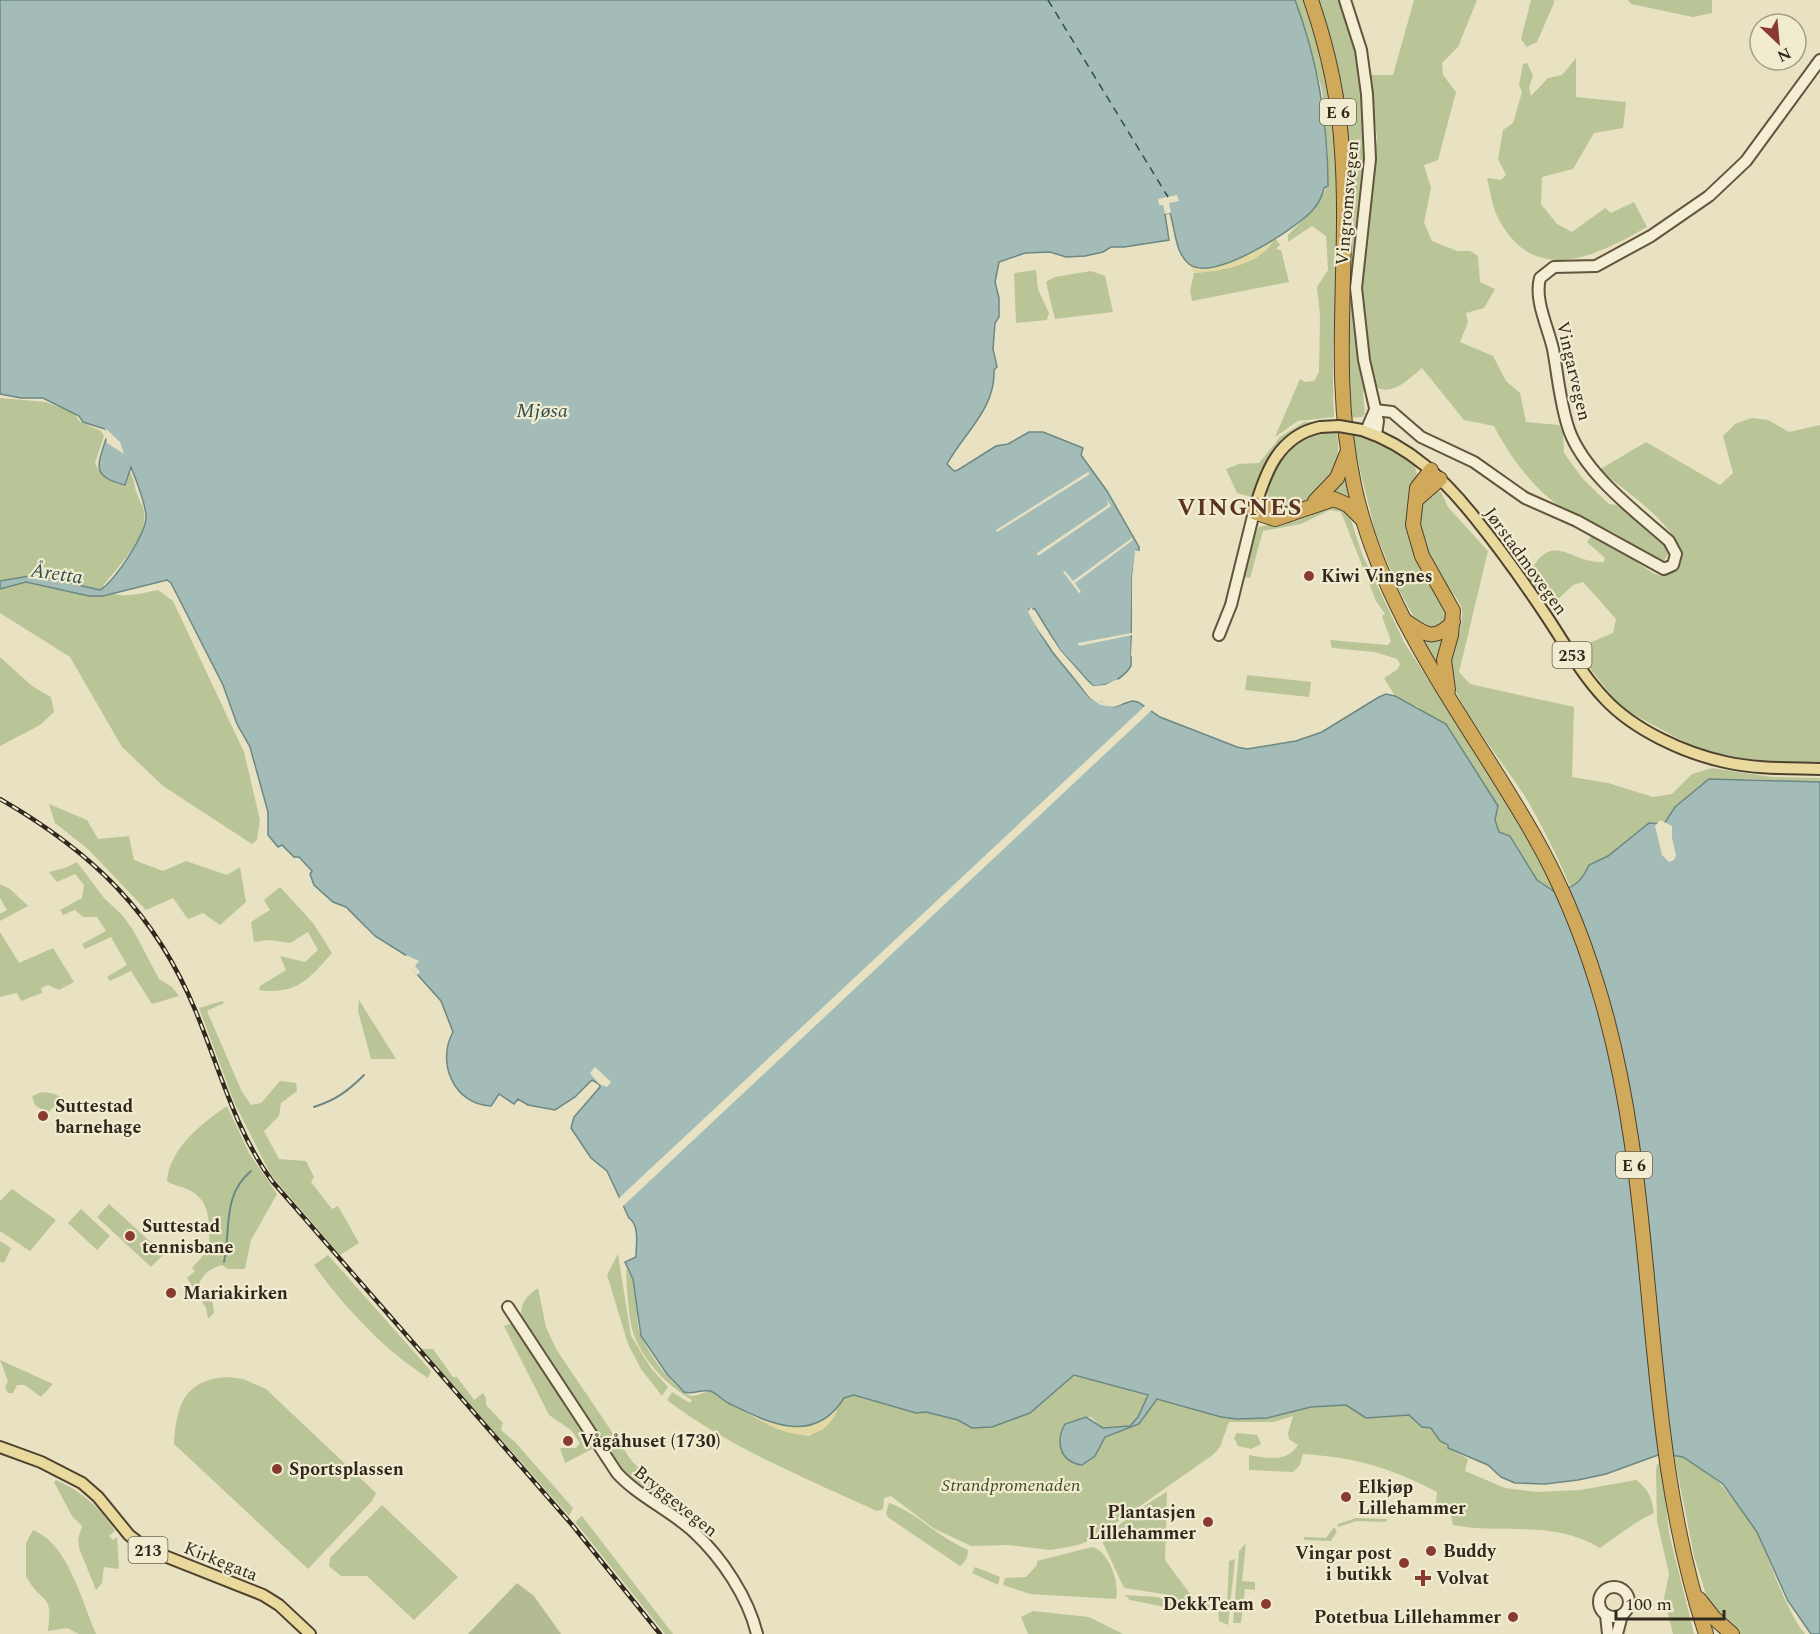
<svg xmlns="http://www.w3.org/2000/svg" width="1820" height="1634" font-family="Spectral,serif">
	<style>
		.green { fill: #bac597 }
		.sand { fill: #e2d8a1 }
		.cemetery { fill: #b2bb95 }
		.water { fill: #a3bcb7; stroke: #6c8884; stroke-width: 1.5 }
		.pier { fill: #e8e1c2 }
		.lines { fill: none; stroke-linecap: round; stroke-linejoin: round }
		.stream { stroke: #6c8884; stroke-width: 2 }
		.ferry { stroke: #2e4e50; stroke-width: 1.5; stroke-dasharray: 8 6; stroke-linecap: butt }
		.secondary-casing { stroke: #62543e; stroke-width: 14 }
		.primary-casing { stroke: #4e412f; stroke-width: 14 }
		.highway-casing { stroke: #4e412f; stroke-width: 16 }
		.secondary { stroke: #f4eed4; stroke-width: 10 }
		.primary { stroke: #e9d99c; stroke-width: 10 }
		.highway { stroke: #d0a95a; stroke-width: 14 }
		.rail-casing { stroke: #31291e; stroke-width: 4.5 }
		.rail { stroke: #f1ebd0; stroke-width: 2; stroke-dasharray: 7; stroke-linecap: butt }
		.primary-bridge-casing { stroke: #4e412f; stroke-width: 14; stroke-linecap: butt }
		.primary-bridge { stroke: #e9d99c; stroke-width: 10 }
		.poi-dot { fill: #893a31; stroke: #f1ebd0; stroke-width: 2 }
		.labels { text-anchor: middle; stroke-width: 4.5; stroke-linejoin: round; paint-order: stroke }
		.shield { fill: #f1ebd0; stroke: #6b6353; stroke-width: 1.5 }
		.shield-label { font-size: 16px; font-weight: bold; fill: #31291e }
		.street-label { font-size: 18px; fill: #31291e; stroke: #f1ebd0 }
		.poi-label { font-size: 18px; font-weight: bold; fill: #31291e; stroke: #f1ebd0; text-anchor: start }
		.park-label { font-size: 18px; font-style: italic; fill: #3e4c26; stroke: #f1ebd0 }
		.water-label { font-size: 20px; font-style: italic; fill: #2e4e50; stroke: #f1ebd0 }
		.district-label { font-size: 24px; font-weight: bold; letter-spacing: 1.5px; fill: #5a3321; stroke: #f1ebd0 }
	</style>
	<rect width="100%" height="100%" fill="#e8e1c2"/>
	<g class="green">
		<path d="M1295,0h10c18,55 30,112 32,170 4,82 -7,165 -3,247l-36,4 -23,16 25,-58 5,3 9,-1 5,-9 1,-56 -3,-29 11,-17 -2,-34 -14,-10 -24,16v-7l25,-25 15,-25v-32l-6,-63z"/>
		<polygon points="1317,0 1342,0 1354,37 1367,124 1363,191 1352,277 1366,388 1363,392 1365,414 1362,417 1348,418 1346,358 1350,212"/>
		<path d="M1414,0h63l-19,47 -16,16 1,12 13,17 -18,68 -14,5 7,23 -7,35 8,18 25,10h13l8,5 2,26 15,7 -11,19 -18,5 2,9 -8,20 33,14 13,25 14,12 6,29 33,3 4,9 1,19 19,26 26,25 15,2 41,36 4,10 -5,9c-18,-2 -33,-18 -48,-27 -16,-9 -34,-14 -50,-24 -29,-16 -57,-54 -72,-84l-30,-6 -42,-52c-15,12 -28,28 -47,19l-6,-26 -7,-58v-33l15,-132 -8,-63h24z"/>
		<polygon points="1531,0 1554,0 1554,3 1537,42 1527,47 1521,39"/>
		<polygon points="1628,0 1712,0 1712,13 1693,17 1631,4"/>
		<path d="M1576,58v39l50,5 -3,26 -29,5 -21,36 -31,8 -1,27 16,20 15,8 33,-24 6,5 23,-11 13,25c-52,30 -113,60 -149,-9 -6,-12 -8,-28 -11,-40l14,2 5,-5 -8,-16 5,-29 10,-7 9,-31 -3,-7 4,-21 4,-1 6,12 -4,13 2,8 17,-18 14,-3z"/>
		<path d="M1275,238l5,7 -4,4 5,1 8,32 -97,19 -2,-10 4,-18c27,-2 67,-8 81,-35z"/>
		<polygon points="1036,270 1038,289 1049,313 1047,320 1016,323 1014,273"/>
		<polygon points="1091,271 1105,276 1113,312 1055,319 1046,282 1055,277"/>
		<path d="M0,398l46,4 28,11 5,8 22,10 3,5 -9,27c6,14 15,20 31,23l4,-14c5,8 4,14 7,22 2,6 6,11 7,18 5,25 -27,55 -41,74 13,16 37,7 55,4l15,11 71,151 16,68 -3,20 -5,4 -89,-58 -41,-39 -52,-90 -70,-44z"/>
		<path d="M1752,418l16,2 21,12 31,-7v339l-68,-1 -47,-10 -76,-41 -15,-13 -39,-50 38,-16 3,-14 -33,-37 -10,3 -21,20 -9,-4 -16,-22c24,-54 43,-14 77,-17l1,-4 -18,-16 6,-9 60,40 8,3 15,-7 6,-9c0,-32 -59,-71 -83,-90l47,-28 74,43 13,-12 -10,-37 12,-12z"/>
		<path d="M1304,422h12c-37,10 -55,41 -65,75l-14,-4 -11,-24 13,-5 20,-1 21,-26z"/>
		<path d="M1337,432c6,41 -13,64 -50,77l-18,-7c-9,-26 21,-60 44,-68 7,-2 16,-2 24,-2z"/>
		<path d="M1351,433c18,4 67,19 66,43 -1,25 -14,35 -7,64 6,26 24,51 37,75v5l-9,12 -21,-9 -19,-35 -23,-57z"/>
		<polygon points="1345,468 1353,504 1328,495"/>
		<path d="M1436,490l5,2 7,15 40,44 -29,121 11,12 104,23 -2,70 36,6 45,14 19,-3 20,-20 20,-6 60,9 48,1v4l-75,-3 -60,20 -10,8 -11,17 -15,-1 -41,33 -19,9 -6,14 -12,10c-12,-30 -27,-59 -42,-86 -20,-34 -74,-97 -80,-132 -4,-22 16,-40 13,-61 -2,-9 -12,-20 -17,-27 -16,-25 -43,-71 -9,-93z"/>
		<polygon points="1334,503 1349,514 1362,554 1404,642 1514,814 1555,892 1537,880 1511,836 1499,832 1495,820 1498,806 1446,724 1431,718 1417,706 1405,703 1395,696 1384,678 1398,669 1400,664 1397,659 1375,652 1332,648 1330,640 1388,645 1391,641 1382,616 1385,614 1376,601 1341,512 1330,510 1301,524 1263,531 1250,578 1243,577 1258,527 1294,520"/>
		<polygon points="1417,635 1444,636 1441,675"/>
		<polygon points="0,657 32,686 51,697 54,712 40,725 0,746"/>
		<polygon points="1247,675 1311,682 1309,697 1245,690"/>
		<polygon points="49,804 87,820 98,839 129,836 134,860 163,871 186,861 227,875 240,867 246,902 220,925 203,913 188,919 173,898 146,910 88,849 55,823"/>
		<polygon points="77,862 104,898 123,916 133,930 159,979 172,987 179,996 152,1004 131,971 110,981 107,977 127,965 111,937 85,949 82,944 106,931 97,917 83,917 75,910 63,915 60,910 82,898 84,885 75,874 57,882 49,872 65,868"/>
		<polygon points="0,884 10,889 28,906 0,921 0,914 7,910 0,898"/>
		<path d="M280,887l33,36 19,30c-23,26 -35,42 -73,37l1,-4 26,-16 -6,-14 25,6 13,-12 -10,-18 -18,11 -21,-3 -15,2 -3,-20 19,-12 -6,-10z"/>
		<polygon points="0,932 19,963 53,948 74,982 59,990 48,985 41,988 42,993 21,1001 17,993 0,997"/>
		<polygon points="359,1000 396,1059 371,1059 358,1011"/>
		<polygon points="222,1001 224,1003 207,1011 242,1092 251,1105 261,1103 280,1081 296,1083 297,1091 281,1103 279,1116 264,1131 279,1159 306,1161 314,1177 311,1182 332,1209 338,1206 359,1243 340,1255 271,1175 234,1102 199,1008"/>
		<path d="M42,1092c11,1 18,2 23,12l-3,7 -8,-4 -7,6 -12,-8 -3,-9z"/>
		<path d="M227,1106l22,47 28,41 -26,46 -6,29h-17l-6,-4c-11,3 -20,9 -23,20l14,19 1,9 -6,6 -2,-11 -19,-30 8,-7 -3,-3 17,-19c0,-22 4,-47 -20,-59 -7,-4 -15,-4 -22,-9 3,-33 34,-57 60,-75z"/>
		<polygon points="12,1189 56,1220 30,1251 0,1231 0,1201"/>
		<polygon points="109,1204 164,1254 151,1267 97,1217"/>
		<polygon points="81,1209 110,1236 97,1250 68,1223"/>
		<polygon points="0,1241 11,1248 4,1263 0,1262"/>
		<polygon points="618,1254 631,1336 651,1368 668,1387 662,1396 641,1369 628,1344 607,1275"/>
		<path d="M328,1255l103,116 -3,7c-44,-28 -84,-71 -114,-113z"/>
		<path d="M626,1269c13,12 11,41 12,58 2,16 38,66 54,69 5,0 12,-4 18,-5 31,19 61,39 99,45l19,-12 16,-26 10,-3 62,18 10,-1 32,8 14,8 20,-1 38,-14 44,-38 74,21 -10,21 -8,9 -27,2 -12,-11h-5l-14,46 10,2 7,-4 17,-25 33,-12 18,-26 64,19 16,2 30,-1 44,-11 35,-2 20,13 43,-3 7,7 15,6 17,20 20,11 -3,12 40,17 32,4 43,-2 56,-10c13,9 16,19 18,33 -20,9 -35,22 -54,35 -48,-29 -96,-13 -147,-23l-2,-9 -16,-4 2,-20c-49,-25 -79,-34 -134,-38l-3,11 -7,7 -44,-2v-15c17,3 38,8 49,-10l-9,-6 -1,-6 5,-17 -19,6h-45l-9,25 -6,7 -121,85 -15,6 -27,5 -43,-5 -37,1 -38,-18 -42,-32 -7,2 -1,11 -6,2c-72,-33 -147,-63 -210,-111l5,-8 18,11 2,-3c-24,-14 -48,-38 -58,-65 -6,-17 -7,-48 -8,-66z"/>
		<path d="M538,1288l8,39 10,22 75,111 52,55 -60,-43 -101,-152c-3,-16 3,-22 16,-32z"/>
		<polygon points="514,1323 594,1448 565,1463 560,1448 576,1448 580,1443 571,1430 549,1415 504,1326"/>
		<polygon points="421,1349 433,1349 453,1377 457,1377 474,1400 483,1393 486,1398 486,1405 503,1423 501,1430 515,1442 573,1508 569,1516"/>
		<polygon points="0,1360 53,1384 41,1397 25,1385 17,1385 13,1393 8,1393 5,1387 8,1381"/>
		<path d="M227,1377l16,2 23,10 110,104 -4,8 -64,68 -134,-125c2,-37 9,-64 53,-67z"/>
		<polygon points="1237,1433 1257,1435 1261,1444 1251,1449 1238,1446 1234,1438"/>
		<path d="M1674,1455c23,4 42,23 55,39 10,13 24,25 30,41 10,26 29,79 46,99h-65l-13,-7 -18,-23 -15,-48z"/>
		<polygon points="1661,1463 1669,1533 1694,1634 1673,1634 1664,1598 1669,1574 1657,1521 1656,1470 1657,1464"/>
		<path d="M56,1480c26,11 44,28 59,51l-6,5 4,4 4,-3 2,32 -15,-2 -2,16 -6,7 -17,-42 -1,-9 4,-13 -10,-10 -18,-34z"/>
		<path d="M1167,1492l-2,68 31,42 14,3 -1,7 -46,-18 -39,-6 -21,-45c2,-11 53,-46 64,-51z"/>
		<path d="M889,1503c29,10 49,35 78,46 3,5 -2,14 -7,17l-71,-48 -3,-4z"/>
		<polygon points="382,1505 458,1577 414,1620 367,1576 341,1576 329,1566 330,1558"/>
		<polygon points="582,1516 673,1634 665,1634 575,1522"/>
		<polygon points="1356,1518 1387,1519 1386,1522 1357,1521 1338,1527 1338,1524"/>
		<polygon points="1334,1527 1337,1531 1331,1541 1304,1540 1304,1537 1326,1538"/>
		<path d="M33,1530c35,13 49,72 63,104h-17l-12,-6 -19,3c6,-40 -7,-26 -22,-55v-33z"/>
		<polygon points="1246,1543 1242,1581 1255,1582 1255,1590 1245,1589 1241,1623 1233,1623 1239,1551"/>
		<path d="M1092,1547c17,4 28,36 24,52l-86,-5 -27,-9 2,-7 21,-1 11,-12v-4z"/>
		<polygon points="1235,1559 1228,1625 1219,1621 1218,1606 1227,1606 1229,1561"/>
		<polygon points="975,1567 1000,1577 998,1585 972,1573"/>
		<polygon points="1125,1595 1158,1597 1178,1606 1175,1609 1130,1600"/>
		<polygon points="1033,1611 1089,1617 1123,1634 1028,1634 1021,1617"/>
	</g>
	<g class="sand">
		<path d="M1275,238c-14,27 -54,33 -81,35l-4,-8c28,10 61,-13 85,-27z"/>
		<path d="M837,1411c-17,38 -54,23 -83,6 31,11 53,11 83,-6z"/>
	</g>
	<polygon class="cemetery" points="517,1583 534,1596 561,1634 468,1634"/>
	<path class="water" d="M0,0h1295c23,61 33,120 33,186l-4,2c-2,9 -6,17 -13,24 -18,18 -98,71 -122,52 -14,-11 -14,-36 -19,-51l-5,1 4,26 -45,7h-13l-8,5 -18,4 -19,1 -16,-5 -25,1 -26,9 -4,20 4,16v19l-4,6 -2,26 4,18 -3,3c2,38 -30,63 -47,94l7,7 4,-1 38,-24 12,-2 21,-12h14l40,16 -2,7 26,36 32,56v4l-3,-1 -4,27 -1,89c-8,13 -23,20 -38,20l-33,-36 -25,-41h-6l9,21 15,23 37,45 24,9 18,-6 6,1 22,15 77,30 10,2 49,-8 26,-9 57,-35 7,-3 9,2 51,28 52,82 -3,14 4,12 11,4 27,44 18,12c18,-4 26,-9 34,-27l19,-9 41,-33 15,1 11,-17 34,-28 111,3v852h-9l-23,-33 -31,-69 -34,-48 -40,-27 -12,-2h-13l-52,19 -28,6 -33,4 -30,-1 -14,-6 -13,-12 -40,-17v-3l-8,-4 -9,-13 -9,-1 -13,-12 -43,3 -20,-13 -35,2 -44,11 -30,1 -16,-2 -64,-18 -18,25 -34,13 -10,19 -13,9c-22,-3 -27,-23 -17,-41l21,-7 17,11 27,-2 8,-9 10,-22 -74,-20 -44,38 -38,14 -20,1 -14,-8 -32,-8 -10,1 -62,-18 -10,3c-30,48 -75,25 -114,6 -7,-3 -13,-11 -20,-13 -9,-2 -18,4 -26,1l-17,-18 -26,-38 -8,-57 -8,-17 11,-5c0,-13 4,-31 -7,-39l-22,-47 -16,-13 -20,-30 3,-11 26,-30 -1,-3 -7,-4 -17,17 -20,13 -27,-5 -10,-6 -4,5 -15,-10 -8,12c-37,-1 -55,-44 -38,-74l-12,-31 -34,-38v-7l-32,-20 -29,-29 -13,-5 -19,-17 -4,-11 2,-3 -13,-14h-5l-12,-12 -4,2 -10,-12v-23l-18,-65 -13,-23 -14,-39 -52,-102 -4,-3 -64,16h-14l-63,-14 -26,7v-8l35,-6 65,15c14,-7 48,-59 46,-75 -2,-17 -9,-32 -15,-48l-6,18c-35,-8 -27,-21 -19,-46l7,5 -8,-15 -22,-7 -4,-6 -36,-18h-22l-21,-4z"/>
	<g class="pier">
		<polygon points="1177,195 1179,201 1169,203 1171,213 1165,214 1163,205 1159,205 1158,199"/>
		<polygon points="105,428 120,442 124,454 107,443"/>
		<polygon points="1088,472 1090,474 997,532 996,530"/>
		<polygon points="1107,500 1111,506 1038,556 1037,553 1108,505"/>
		<polygon points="1132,538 1133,540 1075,583 1081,592 1079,593 1063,572 1065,571 1073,581"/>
		<polygon points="1135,550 1140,551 1135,577 1134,656 1131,656 1132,635 1079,646 1078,643 1132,633 1132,577"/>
		<polygon points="1031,607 1060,650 1089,683 1093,686 1105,685 1117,679 1119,682 1105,688 1093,689 1087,685 1058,652 1032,611 1056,651 1092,696 1102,702 1114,704 1124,700 1122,704 1114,707 1101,705 1090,698 1038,630 1028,612"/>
		<polygon points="1147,704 1153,709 622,1207 618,1199"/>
		<polygon points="1660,820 1672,826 1672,838 1676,855 1674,860 1669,862 1662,855 1655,826"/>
		<polygon points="406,955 419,961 415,966 420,972 417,975 404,962"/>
		<polygon points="595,1067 611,1082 607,1087 599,1084 590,1073"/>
	</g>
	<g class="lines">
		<g class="stream">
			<path d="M314,1107c22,-7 34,-16 50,-32"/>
			<path d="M224,1262c7,-33 -2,-67 27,-91"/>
		</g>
		<polyline class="ferry" points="1048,0 1168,197"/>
		<g class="secondary-casing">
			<g id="secondary">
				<polyline points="1345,0 1361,50 1367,94 1370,159 1356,288 1364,360 1378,421 1376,435"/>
				<path d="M1375,410l17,2 29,25 53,25 51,36 52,23 87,48 9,-4 3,-11 -7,-13c-34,-30 -84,-67 -100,-111 -9,-26 -11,-54 -16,-81 -5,-22 -19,-49 -13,-71l14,-11 42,-1 55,-30 58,-40 37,-35 74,-101"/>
				<polyline points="1366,431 1375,410"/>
				<polyline points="1219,635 1231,605 1254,512"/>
				<path d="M508,1307l109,166c22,24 53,37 77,59 28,26 54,65 63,102"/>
				<circle cx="1614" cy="1602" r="15"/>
				<polyline points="1606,1615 1608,1634"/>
				<polyline points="1617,1634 1622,1615"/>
			</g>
		</g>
		<g class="primary-casing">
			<g id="primary">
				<path d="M1362,430c48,16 82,49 113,88 25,31 48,63 70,96 19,28 36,60 60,85 29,31 79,54 120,63 31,7 64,6 95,7"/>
				<path d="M1254,511c11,-38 24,-75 66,-84"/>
				<polyline points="0,1447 41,1462 82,1483 98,1497 129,1535 147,1549 263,1595 279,1605 310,1634"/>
			</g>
		</g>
		<g class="highway-casing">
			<g id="highway">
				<path d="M1311,0c17,49 28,99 31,151 8,112 -12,222 12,334 28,131 114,235 179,349 27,47 48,98 64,150 66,211 39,439 109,650"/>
				<polyline points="1431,470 1417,488 1413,525 1422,556 1453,611 1451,635 1444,660 1448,690"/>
				<polyline points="1416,500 1440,479"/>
				<polyline points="1315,501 1337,478 1347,453"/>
				<polyline points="1256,504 1287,515"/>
				<polyline points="1254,512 1275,519 1334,499 1348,505 1362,519"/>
				<path d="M1404,620c21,14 29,23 49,2"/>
				<polyline points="1699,1599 1714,1618 1732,1634"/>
			</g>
		</g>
		<use href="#secondary" class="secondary"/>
		<use href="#primary" class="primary"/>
		<use href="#highway" class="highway"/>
		<g class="rail-casing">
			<path id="rail" d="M0,799c92,53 155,113 196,213 24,58 39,118 76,169l301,345 87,108"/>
		</g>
		<use href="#rail" class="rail"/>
		<g class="primary-bridge-casing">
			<polyline id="primary-bridge" points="1320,427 1339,426 1362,430"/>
		</g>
		<use href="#primary-bridge" class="primary-bridge"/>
	</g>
	<g class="poi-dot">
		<circle cx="1309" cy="576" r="6"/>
		<circle cx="43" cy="1116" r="6"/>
		<circle cx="130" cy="1236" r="6"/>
		<circle cx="171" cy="1293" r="6"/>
		<circle cx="568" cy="1441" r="6"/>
		<circle cx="277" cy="1469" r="6"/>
		<circle cx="1346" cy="1497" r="6"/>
		<circle cx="1208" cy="1522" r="6"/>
		<circle cx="1431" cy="1551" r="6"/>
		<circle cx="1404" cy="1563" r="6"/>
		<path d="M1420 1569h6v6h6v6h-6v6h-6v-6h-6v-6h6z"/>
		<circle cx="1266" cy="1604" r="6"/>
		<circle cx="1513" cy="1617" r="6"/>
	</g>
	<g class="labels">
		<g class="shield">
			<rect x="1320" y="99" width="36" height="26" rx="4.5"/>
			<rect x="1552.5" y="642" width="39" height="26" rx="4.5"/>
			<rect x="1616" y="1152" width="36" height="26" rx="4.5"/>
			<rect x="128.5" y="1537" width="39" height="26" rx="4.5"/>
		</g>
		<g class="shield-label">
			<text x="1338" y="118">E 6</text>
			<text x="1572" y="661">253</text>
			<text x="1634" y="1171">E 6</text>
			<text x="148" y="1556">213</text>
		</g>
		<g class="street-label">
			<text transform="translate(1347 203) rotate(-85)" y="6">Vingromsvegen</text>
			<text transform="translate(1574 371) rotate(77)" y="6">Vingarvegen</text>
			<text transform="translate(1526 561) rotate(54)" y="6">Jørstadmovegen</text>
			<text transform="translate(676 1501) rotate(39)" y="6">Bryggevegen</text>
			<text transform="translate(221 1561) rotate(22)" y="6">Kirkegata</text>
		</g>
		<g class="poi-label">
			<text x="1321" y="582">Kiwi Vingnes</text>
			<text x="55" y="1112">Suttestad<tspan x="55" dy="21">barnehage</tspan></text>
			<text x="142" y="1232">Suttestad<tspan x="142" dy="21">tennisbane</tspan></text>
			<text x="183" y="1299">Mariakirken</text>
			<text x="580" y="1447">Vågåhuset (1730)</text>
			<text x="289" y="1475">Sportsplassen</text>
			<text x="1358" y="1493">Elkjøp<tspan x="1358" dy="21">Lillehammer</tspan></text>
			<text x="1196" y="1518" text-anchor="end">Plantasjen<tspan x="1196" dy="21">Lillehammer</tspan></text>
			<text x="1443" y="1557">Buddy</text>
			<text x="1392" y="1559" text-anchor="end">Vingar post<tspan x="1392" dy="21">i butikk</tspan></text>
			<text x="1436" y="1584">Volvat</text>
			<text x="1254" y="1610" text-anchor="end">DekkTeam</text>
			<text x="1501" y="1623" text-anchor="end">Potetbua Lillehammer</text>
		</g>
		<g class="park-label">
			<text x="1011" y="1491">Strandpromenaden</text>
		</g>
		<g class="water-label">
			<text x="542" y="417">Mjøsa</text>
			<text transform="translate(57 573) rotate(8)" y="7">Åretta</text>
		</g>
		<g class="district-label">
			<text x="1240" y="515">VINGNES</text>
		</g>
	</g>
	<g transform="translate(1778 42) rotate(154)"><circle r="28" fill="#f1ebd0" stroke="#a49d89" stroke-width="1.5"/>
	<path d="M0-4.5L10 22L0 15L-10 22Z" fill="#893a31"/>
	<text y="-9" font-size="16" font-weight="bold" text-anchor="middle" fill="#31291e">N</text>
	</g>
	<path d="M1616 1610v9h108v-9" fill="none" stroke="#31291e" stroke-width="3"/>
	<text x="1625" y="1610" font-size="18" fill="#31291e" stroke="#f1ebd0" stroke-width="4.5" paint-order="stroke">100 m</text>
</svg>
